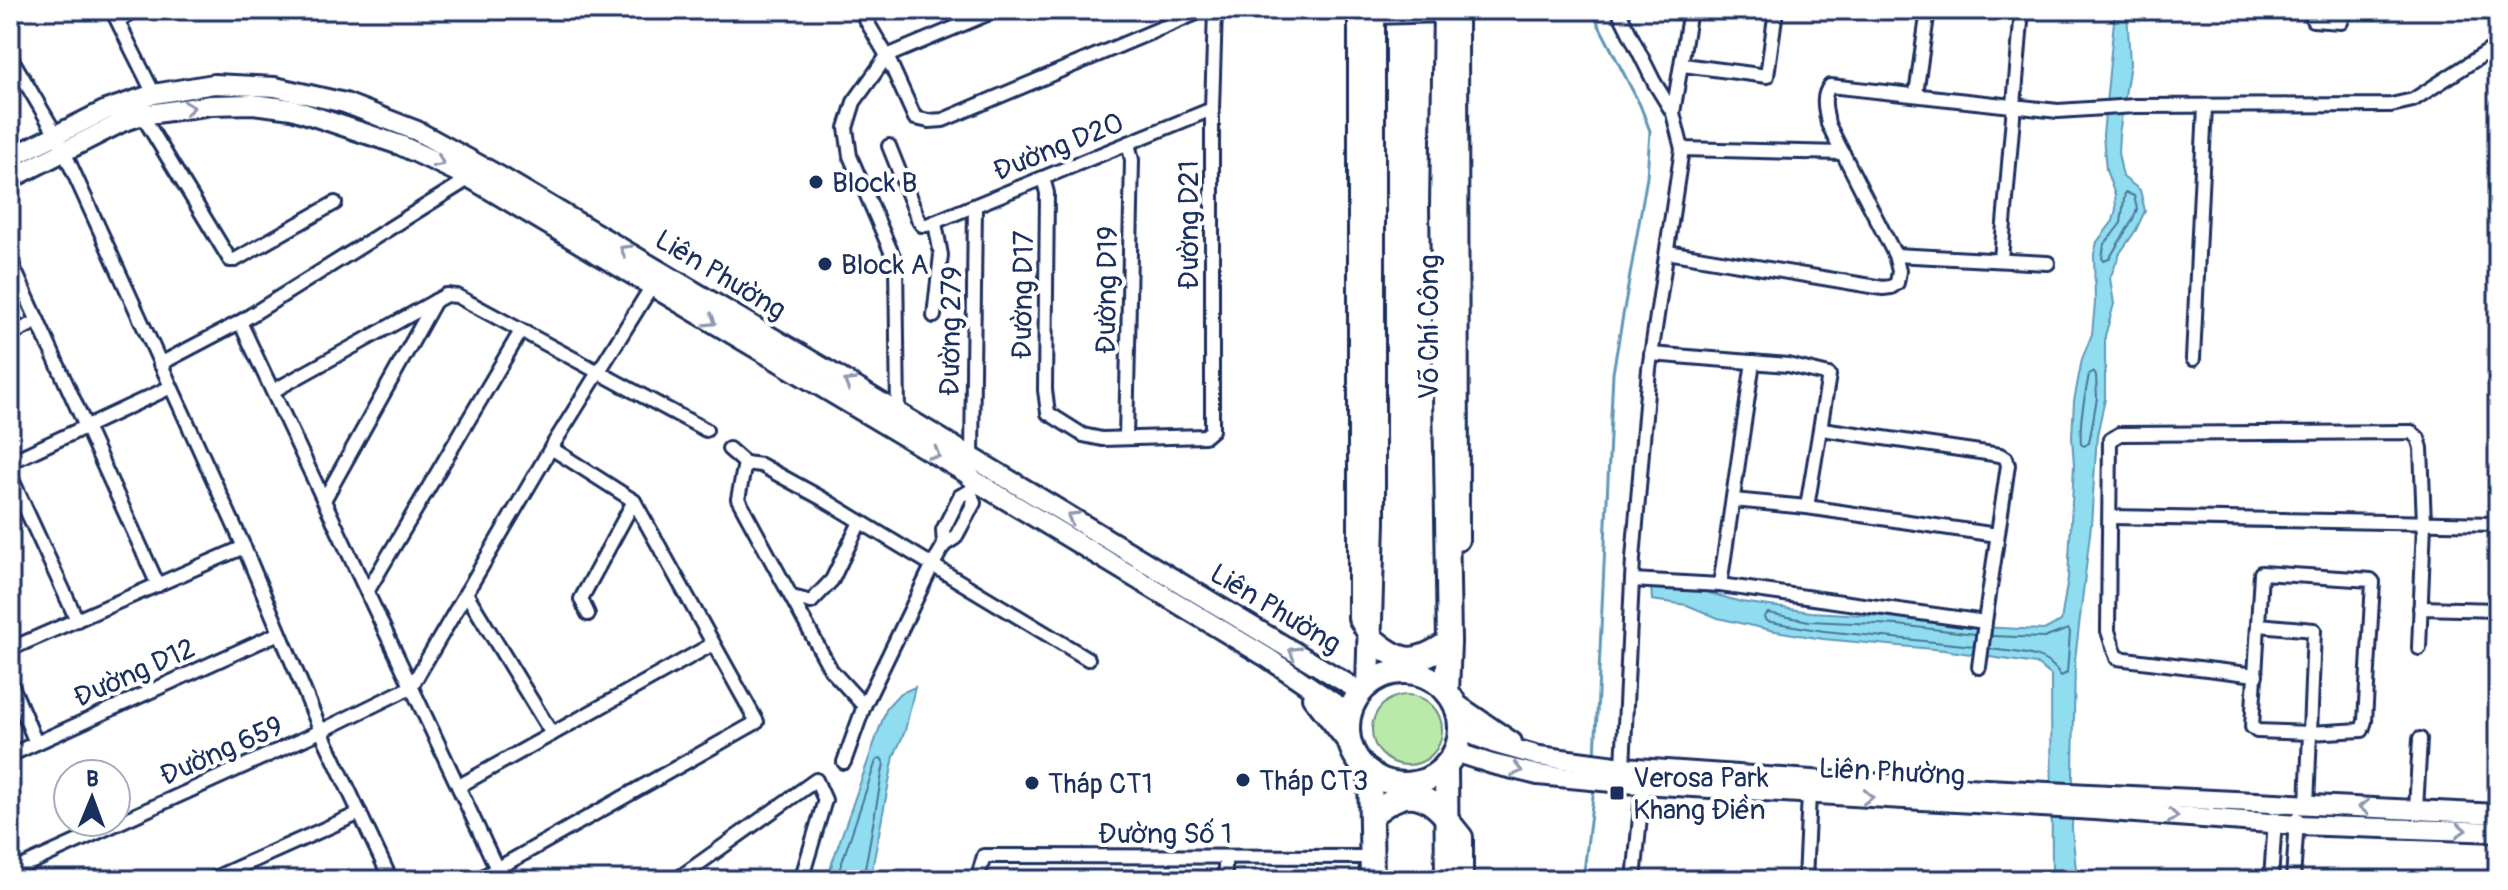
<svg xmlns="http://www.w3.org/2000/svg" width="2508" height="890" font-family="Pangolin,sans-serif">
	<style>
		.green { fill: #baeaa9; stroke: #6a8c84; stroke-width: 2 }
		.water { fill: #90ddf0; stroke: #6197b6; stroke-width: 2 }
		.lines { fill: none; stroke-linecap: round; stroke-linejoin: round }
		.shore { stroke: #4a7598; stroke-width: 2 }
		.stream { stroke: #6197b6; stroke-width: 3 }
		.street-casing { stroke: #1b2f5e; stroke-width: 18 }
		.secondary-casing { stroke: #1b2f5e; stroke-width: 24 }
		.primary-casing { stroke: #1b2f5e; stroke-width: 26 }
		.highway-casing { stroke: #1b2f5e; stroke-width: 28 }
		.street { stroke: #fff; stroke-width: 12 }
		.secondary { stroke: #fff; stroke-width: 18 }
		.primary { stroke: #fff; stroke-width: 20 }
		.highway { stroke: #fff; stroke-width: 22 }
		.oneway { stroke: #8d97ae }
		.poi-dot { fill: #1b2f5e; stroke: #fff; stroke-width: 3 }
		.labels { text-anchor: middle; stroke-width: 8; stroke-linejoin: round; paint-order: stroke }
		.street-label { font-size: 28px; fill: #1b2f5e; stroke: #fff }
		.poi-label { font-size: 28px; fill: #1b2f5e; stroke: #fff; text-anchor: start }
	</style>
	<rect width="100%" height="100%" fill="#fff"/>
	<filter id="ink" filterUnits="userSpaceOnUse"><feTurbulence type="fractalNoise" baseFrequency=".0125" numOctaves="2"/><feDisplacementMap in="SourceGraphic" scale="16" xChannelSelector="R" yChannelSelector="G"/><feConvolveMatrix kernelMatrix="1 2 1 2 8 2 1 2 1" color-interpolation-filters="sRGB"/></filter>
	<g filter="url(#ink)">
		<circle class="green" cx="1407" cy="730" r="35"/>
		<g class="water">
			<polygon points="2115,10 2127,10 2130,64 2119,134 2118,153 2123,177 2140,190 2145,211 2136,230 2120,253 2110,278 2114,304 2105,336 2105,399 2097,435 2091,525 2075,660 2072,829 2077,880 2052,880 2051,675 2036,664 1944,650 1823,639 1770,630 1718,618 1687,605 1652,600 1651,585 1685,586 1741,602 1811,612 1899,617 1958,626 2044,630 2061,621 2068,578 2074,465 2072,437 2074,401 2082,359 2092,334 2095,303 2094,254 2097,242 2113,221 2116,209 2115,195 2106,170 2103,135"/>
			<polygon points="915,687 905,731 894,756 870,880 828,880 832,863 887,707 899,694"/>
		</g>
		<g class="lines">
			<g class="shore">
				<polygon points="2125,192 2134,196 2137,209 2133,219 2109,259 2104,261 2102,258 2104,245 2121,223"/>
				<path d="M2093,371l3,4 1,23 -8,45 -5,3 -3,-2c-2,-24 4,-47 8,-70z"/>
				<polyline points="1974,646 1824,631 1771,622 1766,621 1764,617 1768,613 1809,621 1898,625 1975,634"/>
				<path d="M1989,649c26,4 58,2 72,27l6,-3 3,-41 -2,-3 -24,9 -53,-2"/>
				<polyline points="836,880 876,761 881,758 884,763 863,880"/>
			</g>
			<g class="stream">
				<polyline points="1591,10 1640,105 1650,131 1647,177 1613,373 1595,757"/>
				<polyline points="1583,880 1594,788"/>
			</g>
			<g class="street-casing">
				<g id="street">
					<polyline points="112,10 154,94"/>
					<polyline points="860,10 887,56 915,118 929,121 943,120 1204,10"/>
					<polyline points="1618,10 1654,82 1673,113 1682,149 1649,369 1633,559 1623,767"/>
					<polyline points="2311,10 2313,20 2341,22 2343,17 2340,10"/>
					<polyline points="118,21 135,10"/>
					<polyline points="10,56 57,136 244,547 321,731 391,880"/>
					<polyline points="1683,65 1767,76 1776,10"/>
					<polyline points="1916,94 1928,10"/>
					<polyline points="1673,113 1690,10"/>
					<polyline points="142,115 230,260 235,260 335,203"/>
					<polyline points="889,146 919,221 922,225 927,225 1212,109"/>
					<polyline points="1682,149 1843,153"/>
					<polyline points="1043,178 1047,193 1045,390 1048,413 1083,435 1102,439 1205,436 1212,430 1212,109 1215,10"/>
					<path d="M1667,252l216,36 8,-1 6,-4 2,-12 -4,-16 -67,-131c-2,-13 -7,-27 2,-38l228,25 77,-5 256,-1 22,-5 85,-55"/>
					<polyline points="1895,255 2048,263"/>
					<polyline points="2001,259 2022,10"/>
					<polyline points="10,260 158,585"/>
					<polyline points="934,316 941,255 935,223"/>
					<polyline points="240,322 497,869"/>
					<polyline points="10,335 38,321"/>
					<polyline points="1651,354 1788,365 1829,375 1807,507"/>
					<polyline points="2193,359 2205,106"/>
					<polyline points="160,364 240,322 470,178"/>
					<polyline points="273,391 446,295 457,296 706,430"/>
					<polyline points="898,413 896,263 850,156 846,128 854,102 887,56 997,10"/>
					<polyline points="1126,438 1132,160 1128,143"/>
					<polyline points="729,449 745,463 738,499 831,670 864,706"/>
					<polyline points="972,457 975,206"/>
					<polyline points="10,462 171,387"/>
					<polyline points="745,463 761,465 823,499 1088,659"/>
					<polyline points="10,475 77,620"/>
					<polyline points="324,500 435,301"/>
					<polyline points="1733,500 1807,507 1997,535"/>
					<polyline points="2110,517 2498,524"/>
					<polyline points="944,545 943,530 960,496 970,491 973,487"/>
					<polyline points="1632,580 1720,585 1985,622 2008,465 2006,458 2000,455 1822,429"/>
					<polyline points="1720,585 1753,362"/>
					<polyline points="367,592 521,331"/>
					<polyline points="466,593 552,734"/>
					<polyline points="792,597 811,602 832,580 860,522"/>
					<polyline points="2420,608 2498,610"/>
					<polyline points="588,614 581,599 634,501"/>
					<polyline points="2259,625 2314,630 2310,733 2362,730 2365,721 2373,582 2371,580 2261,573 2252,727 2257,731 2310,733 2307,805"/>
					<polyline points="10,649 244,547"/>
					<polyline points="1979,667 1985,622"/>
					<polyline points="2256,675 2117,658 2108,631 2110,440 2120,434 2411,432 2418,438 2421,448 2424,523 2419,648"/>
					<polyline points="10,681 36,743"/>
					<polyline points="10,755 279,633"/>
					<polyline points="844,762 864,706 932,566 944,545 955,538 974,503 970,491"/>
					<polyline points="459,786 713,644"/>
					<polyline points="2416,809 2420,739"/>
					<polyline points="1225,857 1225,880"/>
					<polyline points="10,872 321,731 411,687 551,448 652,286"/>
					<polyline points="210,880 360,813"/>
					<polyline points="477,880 757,722 634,501 551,448"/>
					<polyline points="676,880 816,780 825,800 801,880"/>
					<polyline points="977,880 984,856 1371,857"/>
					<polyline points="1634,880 1643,785"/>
					<polyline points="1805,880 1809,794"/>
					<polyline points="2271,880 2275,819"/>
					<polyline points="2293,880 2297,819"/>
				</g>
			</g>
			<g class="secondary-casing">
				<g id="secondary">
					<polyline points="2497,10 2498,13"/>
					<polyline points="10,158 106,110 154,94 214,84 275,87 345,103 417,131 501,177 839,377 1361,692"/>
					<polyline points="10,179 122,122 142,115 211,105 253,104 292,109 400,145 470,178 966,473 975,481 1268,658 1350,714"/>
					<polyline points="1312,697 1351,747"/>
					<polyline points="1455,703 1512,742"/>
					<polyline points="1460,730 1493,743 1539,756 1623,767 1826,781 2498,814"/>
					<polyline points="1455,752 1492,764 1538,775 1623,783 2095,810 2297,825 2498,832"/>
				</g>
			</g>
			<g class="primary-casing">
				<g id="primary">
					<polyline points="1359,10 1359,618 1370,637"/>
					<polyline points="1457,10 1458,540"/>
					<polyline points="1446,817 1462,837 1462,880"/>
				</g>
			</g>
			<g class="highway-casing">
				<g id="highway">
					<polyline points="1445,10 1442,207 1449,642 1447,692"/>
					<polyline points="1373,12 1445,10"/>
					<path d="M1370,637c31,27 44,29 79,5"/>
					<circle cx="1404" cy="728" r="56"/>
					<polyline points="1368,685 1373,522 1373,10"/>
					<polyline points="1446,766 1447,880"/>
					<polyline points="1370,772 1372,880"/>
					<path d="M1371,816c29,-25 49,-29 75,1"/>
				</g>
			</g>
			<use href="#street" class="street"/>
			<use href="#secondary" class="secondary"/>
			<use href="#primary" class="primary"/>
			<use href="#highway" class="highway"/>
		</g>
		<defs><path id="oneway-chevron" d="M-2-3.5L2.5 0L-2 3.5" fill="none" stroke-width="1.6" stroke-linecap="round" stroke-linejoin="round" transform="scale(2)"/></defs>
		<g class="oneway">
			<use href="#oneway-chevron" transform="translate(189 108) rotate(-6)"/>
			<use href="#oneway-chevron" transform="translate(439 162) rotate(26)"/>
			<use href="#oneway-chevron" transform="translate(625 250) rotate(-149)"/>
			<use href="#oneway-chevron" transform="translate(711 321) rotate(31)"/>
			<use href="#oneway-chevron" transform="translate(849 383) rotate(-149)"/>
			<use href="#oneway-chevron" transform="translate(935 454) rotate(31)"/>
			<use href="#oneway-chevron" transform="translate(1072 517) rotate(-149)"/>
			<use href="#oneway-chevron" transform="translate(1294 652) rotate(-149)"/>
			<use href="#oneway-chevron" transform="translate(1517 770) rotate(13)"/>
			<use href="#oneway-chevron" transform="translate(1868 797) rotate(3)"/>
			<use href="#oneway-chevron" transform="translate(2364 807) rotate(-178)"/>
			<use href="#oneway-chevron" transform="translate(2173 816) rotate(4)"/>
			<use href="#oneway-chevron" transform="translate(2461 830) rotate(3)"/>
		</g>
	</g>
	<g class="poi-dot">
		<circle cx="816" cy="182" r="8"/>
		<circle cx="825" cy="264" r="8"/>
		<circle cx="1243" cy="780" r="8"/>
		<circle cx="1032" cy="783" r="8"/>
		<rect x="1609" y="785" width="16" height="16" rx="4"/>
	</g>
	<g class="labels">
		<g class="street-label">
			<text transform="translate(1058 146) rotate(-22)" y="10">Đường D20</text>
			<text transform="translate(1188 225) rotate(-90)" y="10">Đường D21</text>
			<text transform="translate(721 274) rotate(31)" y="10">Liên Phường</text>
			<text transform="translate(1106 290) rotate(-89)" y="10">Đường D19</text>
			<text transform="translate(1022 295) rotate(-89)" y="10">Đường D17</text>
			<text transform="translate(1428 327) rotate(-90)" y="10">Võ Chí Công</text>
			<text transform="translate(950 331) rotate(-89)" y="10">Đường 279</text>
			<text transform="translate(1276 608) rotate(31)" y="10">Liên Phường</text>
			<text transform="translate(134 672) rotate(-24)" y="10">Đường D12</text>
			<text transform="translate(221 750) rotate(-24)" y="10">Đường 659</text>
			<text transform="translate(1892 771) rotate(3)" y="10">Liên Phường</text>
			<text x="1165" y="843">Đường Số 1</text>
		</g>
		<g class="poi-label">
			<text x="832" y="192">Block B</text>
			<text x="841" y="274">Block A</text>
			<text x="1633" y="787">Verosa Park<tspan x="1633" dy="32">Khang Điền</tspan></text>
			<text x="1259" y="790">Tháp CT3</text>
			<text x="1048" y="793">Tháp CT1</text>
		</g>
	</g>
	<rect width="2508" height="890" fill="none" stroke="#fff" stroke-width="40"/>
	<rect x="20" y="20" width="2468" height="850" fill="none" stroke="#1b2f5e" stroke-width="3" filter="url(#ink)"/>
	<g transform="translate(92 798) rotate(1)"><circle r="38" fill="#ffffff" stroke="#a4acbf" stroke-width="2"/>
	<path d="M0-6L14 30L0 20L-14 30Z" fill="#1b2f5e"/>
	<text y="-12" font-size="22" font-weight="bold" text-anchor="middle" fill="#1b2f5e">B</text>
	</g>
</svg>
